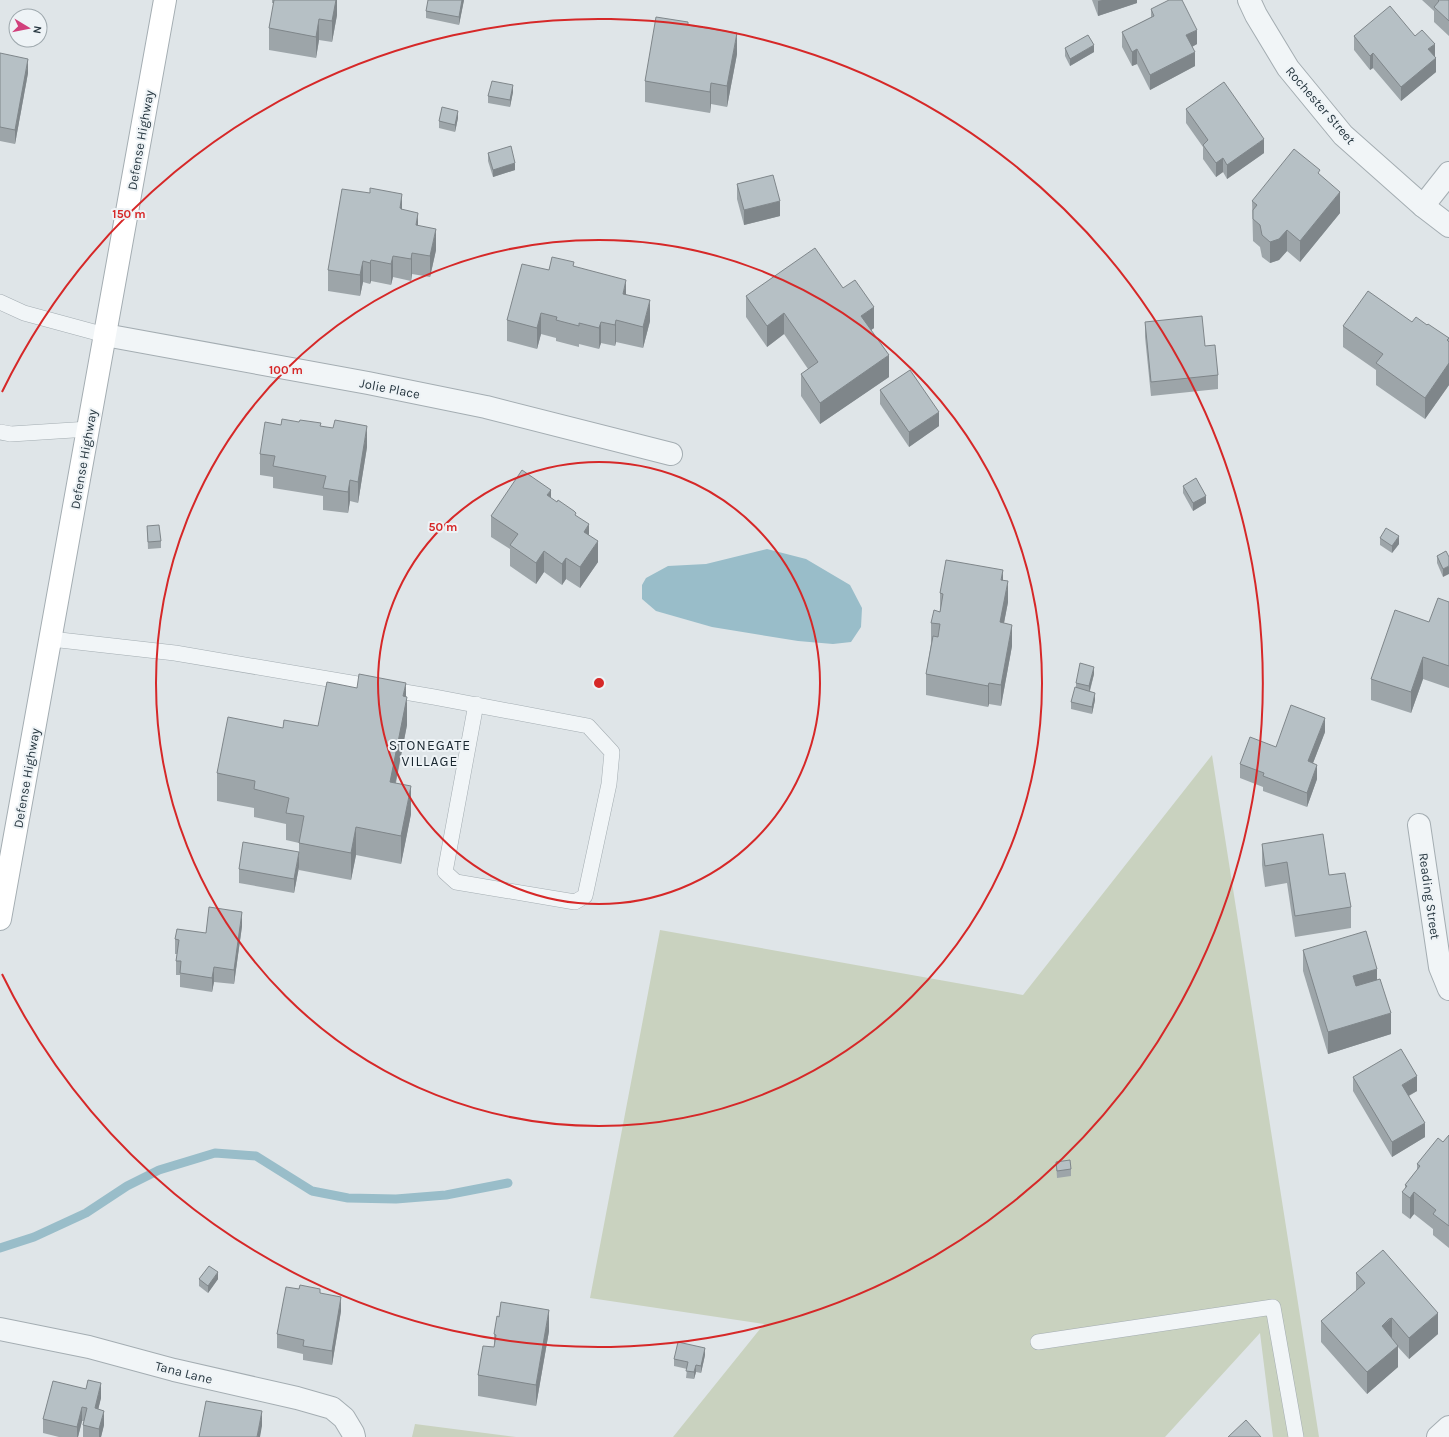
<svg xmlns="http://www.w3.org/2000/svg" width="1449" height="1437" font-family="Karla,sans-serif">
	<style>
		.green { fill: #c9d2bf }
		.water { fill: #99bdc9 }
		.lines { fill: none; stroke-linecap: round; stroke-linejoin: round }
		.stream { stroke: #99bdc9; stroke-width: 9 }
		.service-casing { stroke: #a4adb2; stroke-width: 16 }
		.minor-casing { stroke: #a4adb2; stroke-width: 24 }
		.secondary-casing { stroke: #a4adb2; stroke-width: 24 }
		.service { stroke: #f1f5f7; stroke-width: 15 }
		.minor { stroke: #f1f5f7; stroke-width: 22 }
		.secondary { stroke: #fff; stroke-width: 22 }
		.wall { fill: #9da5a9 }
		.shaded-wall { fill: #7f868a }
		.building { fill: #b6c0c5; stroke: #7f868a }
		.ring { fill: none; stroke: #d62828; stroke-width: 2 }
		.labels { text-anchor: middle; stroke-width: 4; stroke-linejoin: round; paint-order: stroke }
		.street-label { font-size: 13px; fill: #273740; stroke: #eef3f6 }
		.neighbourhood-label { font-size: 14px; letter-spacing: 1px; fill: #1a2730; stroke: #eef3f6 }
		.centre { fill: #d62828; stroke: #eef3f6; stroke-width: 2 }
		.ring-label { font-size: 12px; text-anchor: middle; font-weight: bold; fill: #d62828; stroke: #eef3f6; stroke-width: 4; stroke-linejoin: round; paint-order: stroke }
	</style>
	<rect width="100%" height="100%" fill="#dfe5e8"/>
	<g class="green">
		<polygon points="1212,755 1319,1437 1273,1437 1260,1333 1165,1437 673,1437 764,1324 590,1298 660,930 1023,995"/>
		<polygon points="415,1424 516,1437 412,1437"/>
	</g>
	<polygon class="water" points="767,549 806,559 850,585 862,608 861,627 851,642 833,644 798,641 712,627 656,611 642,599 642,585 646,578 668,566 706,564"/>
	<g class="lines">
		<polyline class="stream" points="0,1248 34,1237 86,1213 127,1186 159,1170 215,1153 256,1156 312,1191 348,1198 396,1199 446,1195 508,1183"/>
		<g class="service-casing">
			<g id="service">
				<polyline points="0,302 24,313 105,335"/>
				<polyline points="0,432 11,434 89,429"/>
				<polyline points="51,639 175,653 434,697 588,726 612,752 609,784 585,896 575,902 456,882 445,872 476,704"/>
				<polyline points="1038,1342 1273,1307 1296,1437"/>
			</g>
		</g>
		<g class="minor-casing">
			<g id="minor">
				<polyline points="1249,0 1256,15 1288,68 1343,135 1423,206 1449,226"/>
				<polyline points="1423,206 1449,173"/>
				<polyline points="105,335 368,383 486,407 671,454"/>
				<polyline points="1419,825 1440,967 1449,989"/>
				<polyline points="0,1329 89,1347 174,1370 297,1398 332,1408 344,1418 353,1433 354,1437"/>
				<polyline points="1438,1437 1449,1427"/>
			</g>
		</g>
		<g class="secondary-casing">
			<polyline id="secondary" points="0,919 165,0"/>
		</g>
		<use href="#service" class="service"/>
		<use href="#minor" class="minor"/>
		<use href="#secondary" class="secondary"/>
	</g>
	<g class="wall">
		<polygon points="272,0 337,0 337,15 332,42 319,40 316,58 269,50 269,28 274,3 272,3"/>
		<polygon points="464,0 459,25 426,18 426,11"/>
		<polygon points="1092,0 1137,0 1137,3 1098,16"/>
		<polygon points="1422,0 1449,0 1449,36 1434,22 1434,11"/>
		<polygon points="1151,9 1197,44 1192,47 1195,66 1150,90 1137,64 1132,66 1122,47 1122,32 1151,17"/>
		<polygon points="688,25 737,54 727,107 711,104 710,113 645,102 645,81"/>
		<polygon points="1354,36 1415,36 1435,57 1436,72 1401,101 1373,68 1370,70 1354,50"/>
		<polygon points="1065,48 1094,52 1070,66 1065,56"/>
		<polygon points="0,53 28,73 15,144 0,141"/>
		<polygon points="513,92 510,107 488,103 488,96"/>
		<polygon points="1186,109 1264,153 1227,179 1223,172 1216,177 1203,159 1203,147 1186,123"/>
		<polygon points="458,118 455,132 439,128 439,121"/>
		<polygon points="488,153 515,170 493,177 488,161"/>
		<polygon points="1320,175 1340,213 1300,262 1287,251 1279,260 1270,263 1262,257 1260,247 1253,241 1252,201"/>
		<polygon points="737,184 780,216 744,225 737,199"/>
		<polygon points="402,210 418,226 436,250 430,277 412,274 411,281 393,277 391,285 371,281 370,284 363,282 360,296 328,291 328,270"/>
		<polygon points="574,267 626,294 650,321 643,348 616,342 615,346 601,343 599,349 579,344 579,347 556,341 556,338 541,334 537,349 507,341 507,320 549,270"/>
		<polygon points="843,288 874,328 871,330 889,377 820,424 801,396 801,374 808,369 784,334 767,347 746,317 746,296"/>
		<polygon points="1145,322 1205,346 1218,375 1218,389 1151,396 1145,337"/>
		<polygon points="1412,322 1427,325 1449,338 1449,385 1425,419 1376,385 1376,370 1343,347 1343,326"/>
		<polygon points="880,390 939,426 909,447 880,404"/>
		<polygon points="281,425 321,426 367,447 358,503 350,501 348,513 323,510 323,496 273,488 273,477 260,475 260,454"/>
		<polygon points="1183,486 1206,503 1193,511 1183,493"/>
		<polygon points="551,498 576,516 589,535 598,562 580,588 566,579 562,585 544,572 536,584 510,566 510,549 491,537 491,516"/>
		<polygon points="147,526 161,541 161,548 148,549"/>
		<polygon points="1380,538 1399,544 1392,553 1380,545"/>
		<polygon points="1446,551 1443,577 1437,563 1437,556"/>
		<polygon points="1003,580 1008,602 1004,623 1012,646 1001,706 989,704 988,707 926,695 926,674 931,644 931,623 940,612 940,593"/>
		<polygon points="1449,602 1449,688 1423,679 1411,713 1371,700 1371,679 1429,622"/>
		<polygon points="1094,674 1090,691 1095,700 1092,714 1071,709 1071,702 1076,688 1076,683"/>
		<polygon points="357,688 406,697 407,725 396,783 411,814 401,864 356,855 351,880 299,870 299,843 286,840 286,824 254,817 254,808 217,801 217,773 283,728 318,726"/>
		<polygon points="1325,732 1313,763 1317,779 1307,807 1263,791 1263,787 1240,778 1240,764 1276,747"/>
		<polygon points="1262,844 1351,907 1351,928 1295,937 1287,883 1265,887 1262,865"/>
		<polygon points="299,867 294,893 239,883 239,869"/>
		<polygon points="242,926 234,984 214,982 212,992 180,987 180,975 176,975 176,961 177,954 175,954 175,939"/>
		<polygon points="1303,950 1377,980 1391,1034 1328,1054 1303,971"/>
		<polygon points="1353,1077 1417,1091 1409,1096 1425,1137 1392,1157 1353,1091"/>
		<polygon points="1449,1135 1449,1248 1433,1235 1433,1229 1414,1214 1410,1219 1402,1213 1402,1192 1405,1189 1405,1185 1417,1170 1417,1164 1443,1142"/>
		<polygon points="1056,1162 1071,1169 1071,1176 1057,1178"/>
		<polygon points="1356,1273 1438,1334 1409,1359 1398,1347 1398,1367 1367,1394 1321,1342 1321,1321 1356,1291"/>
		<polygon points="199,1279 218,1279 208,1293 199,1286"/>
		<polygon points="299,1289 320,1293 341,1311 332,1365 303,1360 303,1354 277,1348 277,1334"/>
		<polygon points="499,1317 549,1331 536,1406 478,1396 478,1375 494,1347 494,1334"/>
		<polygon points="705,1355 701,1373 696,1372 694,1379 686,1378 687,1369 674,1366 674,1359"/>
		<polygon points="86,1389 101,1398 98,1409 104,1425 101,1437 83,1437 83,1425 84,1421 82,1421 78,1437 59,1437 43,1433 43,1419"/>
	</g>
	<g class="shaded-wall">
		<polygon points="336,0 337,0 337,15 332,42 332,21"/>
		<polygon points="462,0 464,0 459,25 459,17"/>
		<polygon points="1102,0 1137,0 1137,3 1098,16 1098,1"/>
		<polygon points="319,19 319,40 316,58 316,37"/>
		<polygon points="1197,30 1197,44 1186,50 1186,35"/>
		<polygon points="737,33 737,54 727,107 727,86"/>
		<polygon points="1435,44 1435,58 1428,49"/>
		<polygon points="1094,45 1094,52 1070,66 1070,59"/>
		<polygon points="1137,49 1137,64 1132,66 1132,52"/>
		<polygon points="1195,52 1195,66 1150,90 1150,75"/>
		<polygon points="1373,53 1373,68 1370,70 1370,56"/>
		<polygon points="1436,58 1436,72 1401,101 1401,87"/>
		<polygon points="28,59 28,73 15,144 15,130"/>
		<polygon points="711,83 711,104 710,113 710,92"/>
		<polygon points="513,85 513,92 510,107 510,100"/>
		<polygon points="458,111 458,118 455,132 455,125"/>
		<polygon points="1264,139 1264,153 1227,179 1227,165"/>
		<polygon points="1223,158 1223,172 1216,177 1216,163"/>
		<polygon points="515,163 515,170 493,177 493,170"/>
		<polygon points="1340,192 1340,213 1300,262 1300,241"/>
		<polygon points="402,194 402,215 400,208"/>
		<polygon points="780,201 780,216 744,225 744,210"/>
		<polygon points="418,213 418,234 416,225"/>
		<polygon points="436,229 436,250 430,277 430,256"/>
		<polygon points="1287,230 1287,251 1279,260 1270,263 1270,242"/>
		<polygon points="412,253 412,274 411,281 411,259"/>
		<polygon points="393,256 393,277 391,285 391,264"/>
		<polygon points="371,260 371,281 370,284 370,263"/>
		<polygon points="363,261 363,282 360,296 360,275"/>
		<polygon points="626,280 626,301 623,294"/>
		<polygon points="650,300 650,321 643,348 643,327"/>
		<polygon points="874,307 874,328 861,337 861,316"/>
		<polygon points="541,313 541,334 537,349 537,328"/>
		<polygon points="784,313 784,334 767,347 767,326"/>
		<polygon points="616,320 616,342 615,346 615,325"/>
		<polygon points="601,322 601,343 599,349 599,328"/>
		<polygon points="889,355 889,377 820,424 820,403"/>
		<polygon points="1449,363 1449,385 1425,419 1425,398"/>
		<polygon points="939,412 939,426 909,447 909,432"/>
		<polygon points="367,426 367,447 358,503 358,482"/>
		<polygon points="350,480 350,501 348,513 348,492"/>
		<polygon points="551,490 551,511 547,495"/>
		<polygon points="1206,496 1206,503 1193,511 1193,503"/>
		<polygon points="589,524 589,546 584,532"/>
		<polygon points="1399,536 1399,544 1392,553 1392,546"/>
		<polygon points="598,541 598,562 580,588 580,567"/>
		<polygon points="544,551 544,572 536,584 536,563"/>
		<polygon points="566,558 566,579 562,585 562,564"/>
		<polygon points="1449,566 1449,574 1443,577 1443,569"/>
		<polygon points="1003,570 1003,591 1001,580"/>
		<polygon points="1008,581 1008,602 1000,643 1000,622"/>
		<polygon points="1012,625 1012,646 1001,706 1001,685"/>
		<polygon points="1423,657 1423,679 1411,713 1411,692"/>
		<polygon points="1094,667 1094,674 1089,693 1089,686"/>
		<polygon points="406,683 406,703 407,697 407,725 390,810 390,782 403,696"/>
		<polygon points="989,683 989,704 988,707 988,686"/>
		<polygon points="1095,693 1095,700 1092,714 1092,707"/>
		<polygon points="1325,718 1325,732 1308,776 1308,761"/>
		<polygon points="1317,765 1317,779 1307,807 1307,793"/>
		<polygon points="411,786 411,814 401,864 401,836"/>
		<polygon points="356,827 356,855 351,880 351,853"/>
		<polygon points="299,852 299,867 294,893 294,879"/>
		<polygon points="242,912 242,926 234,984 234,970"/>
		<polygon points="214,967 214,982 212,992 212,978"/>
		<polygon points="1377,969 1377,990 1353,997 1353,976"/>
		<polygon points="1391,1013 1391,1034 1328,1054 1328,1032"/>
		<polygon points="1417,1076 1417,1091 1402,1099 1402,1085"/>
		<polygon points="1425,1123 1425,1137 1392,1157 1392,1142"/>
		<polygon points="1414,1192 1414,1214 1410,1219 1410,1198"/>
		<polygon points="218,1272 218,1279 208,1293 208,1286"/>
		<polygon points="341,1297 341,1311 332,1365 332,1351"/>
		<polygon points="549,1310 549,1331 536,1406 536,1385"/>
		<polygon points="1438,1313 1438,1334 1409,1359 1409,1338"/>
		<polygon points="1392,1318 1392,1339 1382,1326"/>
		<polygon points="1398,1346 1398,1367 1367,1394 1367,1372"/>
		<polygon points="705,1348 705,1355 701,1373 701,1366"/>
		<polygon points="696,1365 696,1372 694,1379 694,1372"/>
		<polygon points="101,1383 101,1398 95,1423 95,1408"/>
		<polygon points="82,1407 82,1421 78,1437 77,1437 77,1427"/>
		<polygon points="104,1411 104,1425 101,1437 99,1437 99,1429"/>
		<polygon points="262,1411 262,1426 260,1437 257,1437"/>
	</g>
	<g class="building">
		<polygon points="274,0 336,0 332,21 319,19 316,37 269,28"/>
		<polygon points="428,0 462,0 459,17 426,11"/>
		<polygon points="1169,0 1182,0 1197,30 1186,35 1195,52 1150,75 1137,49 1132,52 1122,32 1154,16 1151,9"/>
		<polygon points="1438,0 1449,0 1449,21 1434,7 1439,1"/>
		<polygon points="1390,6 1415,36 1422,30 1435,44 1428,49 1436,58 1401,87 1373,53 1370,56 1354,36"/>
		<polygon points="656,17 688,22 688,25 737,33 727,86 711,83 710,92 645,81"/>
		<polygon points="1088,35 1094,45 1070,59 1065,48"/>
		<polygon points="0,53 28,59 15,130 0,127"/>
		<polygon points="492,81 513,85 510,100 488,96"/>
		<polygon points="1224,82 1264,139 1227,165 1223,158 1216,163 1203,145 1208,140 1186,109"/>
		<polygon points="442,107 458,111 455,125 439,121"/>
		<polygon points="511,146 515,163 493,170 488,153"/>
		<polygon points="1294,149 1320,170 1318,173 1340,192 1300,241 1287,230 1279,239 1270,242 1262,235 1260,225 1253,219 1253,210 1257,205 1252,201"/>
		<polygon points="773,175 780,201 744,210 737,184"/>
		<polygon points="370,188 402,194 400,208 401,208 401,209 418,213 416,225 436,229 430,256 412,253 411,259 393,256 391,264 371,260 370,263 363,261 360,275 328,270 342,189 370,193"/>
		<polygon points="815,248 843,288 855,280 874,307 861,316 889,355 820,403 801,374 818,362 784,313 767,326 746,296"/>
		<polygon points="552,257 574,262 573,266 626,280 623,294 650,300 643,327 616,320 615,325 601,322 599,328 579,323 579,326 556,320 557,317 541,313 537,328 507,320 522,264 549,270"/>
		<polygon points="1368,291 1412,322 1416,317 1427,325 1428,324 1449,338 1447,340 1449,342 1449,363 1425,398 1376,363 1383,354 1343,326"/>
		<polygon points="1202,316 1205,346 1215,345 1218,375 1151,382 1145,322"/>
		<polygon points="910,370 939,412 909,432 880,390"/>
		<polygon points="282,419 299,422 300,420 321,423 320,426 333,428 335,420 367,426 358,482 350,480 348,492 323,488 326,476 273,466 275,456 260,454 265,422 281,425"/>
		<polygon points="522,470 551,490 547,495 557,502 558,500 574,511 576,513 575,515 589,524 584,532 598,541 580,567 566,558 562,564 544,551 536,563 510,545 518,534 491,516"/>
		<polygon points="1196,478 1206,496 1193,503 1183,486"/>
		<polygon points="159,525 161,541 148,542 147,526"/>
		<polygon points="1386,528 1399,536 1392,546 1380,538"/>
		<polygon points="1446,551 1449,557 1449,566 1443,569 1437,556"/>
		<polygon points="946,560 1003,570 1001,580 1008,581 1000,622 1012,625 1001,685 989,683 988,686 926,674 933,636 938,637 940,624 931,623 934,610 940,612 943,594 940,593"/>
		<polygon points="1438,598 1449,602 1449,666 1423,657 1411,692 1371,679 1395,610 1429,622"/>
		<polygon points="1080,663 1094,667 1089,686 1076,683"/>
		<polygon points="359,674 406,683 403,696 407,697 390,782 411,786 401,836 356,827 351,853 299,843 304,816 286,813 289,798 254,789 255,781 217,773 228,717 283,728 284,720 318,726 327,682 357,688"/>
		<polygon points="1075,687 1095,693 1092,707 1071,702"/>
		<polygon points="1291,705 1325,718 1308,761 1317,765 1307,793 1263,776 1264,773 1240,764 1250,737 1276,747"/>
		<polygon points="1323,834 1329,875 1345,873 1351,907 1295,916 1287,862 1265,866 1262,844"/>
		<polygon points="243,842 299,852 294,879 239,869"/>
		<polygon points="209,907 242,912 234,970 214,967 212,978 180,973 181,961 176,961 179,940 175,939 177,929 206,933"/>
		<polygon points="1366,931 1377,969 1353,976 1356,986 1380,979 1391,1013 1328,1032 1303,950"/>
		<polygon points="1401,1049 1417,1076 1402,1085 1425,1123 1392,1142 1353,1077"/>
		<polygon points="1449,1135 1449,1226 1433,1214 1436,1210 1414,1192 1410,1198 1402,1192 1407,1186 1405,1185 1420,1166 1417,1164 1438,1138 1443,1142"/>
		<polygon points="1070,1160 1071,1169 1057,1171 1056,1162"/>
		<polygon points="1383,1250 1438,1313 1409,1338 1392,1318 1389,1319 1382,1326 1398,1346 1367,1372 1321,1321 1365,1283 1356,1273"/>
		<polygon points="209,1266 218,1272 208,1286 199,1279"/>
		<polygon points="300,1285 320,1289 320,1293 341,1297 332,1351 303,1346 304,1340 277,1334 286,1287 299,1289"/>
		<polygon points="501,1302 549,1310 536,1385 478,1375 483,1346 494,1347 496,1335 494,1334 497,1316 499,1317"/>
		<polygon points="678,1342 705,1348 701,1366 696,1365 694,1372 686,1371 688,1362 674,1359"/>
		<polygon points="88,1380 101,1383 95,1408 104,1411 99,1429 83,1425 87,1408 82,1407 77,1427 43,1419 53,1381 86,1389"/>
		<polygon points="206,1401 262,1411 257,1437 199,1437"/>
		<polygon points="1246,1420 1261,1437 1228,1437"/>
	</g>
	<g class="ring">
		<circle cx="599" cy="683" r="221"/>
		<circle cx="599" cy="683" r="443"/>
		<path d="M2 392A664 664 0 1 1 2 974"/>
	</g>
	<g class="labels">
		<g class="street-label">
			<text transform="translate(1321 105) rotate(49)" y="5">Rochester Street</text>
			<text transform="translate(140 140) rotate(-80)" y="5">Defense Highway</text>
			<text transform="translate(390 388) rotate(11)" y="5">Jolie Place</text>
			<text transform="translate(83 459) rotate(-80)" y="5">Defense Highway</text>
			<text transform="translate(26 778) rotate(-80)" y="5">Defense Highway</text>
			<text transform="translate(1430 896) rotate(82)" y="5">Reading Street</text>
			<text transform="translate(184 1372) rotate(14)" y="5">Tana Lane</text>
		</g>
		<g class="neighbourhood-label">
			<text x="430" y="750">STONEGATE<tspan x="430" dy="16">VILLAGE</tspan></text>
		</g>
	</g>
	<circle cx="599" cy="683" r="6" class="centre"/>
	<g class="ring-label">
		<text x="129" y="218">150 m</text>
		<text x="286" y="374">100 m</text>
		<text x="443" y="531">50 m</text>
	</g>
	<g transform="translate(28 28) rotate(100)"><circle r="19" fill="#eef3f6" stroke="#9ea8ad"/>
	<path d="M0-3L7 15L0 10L-7 15Z" fill="#d1407c"/>
	<text y="-6" font-size="11" font-weight="bold" text-anchor="middle" fill="#273740">N</text>
	</g>
</svg>
